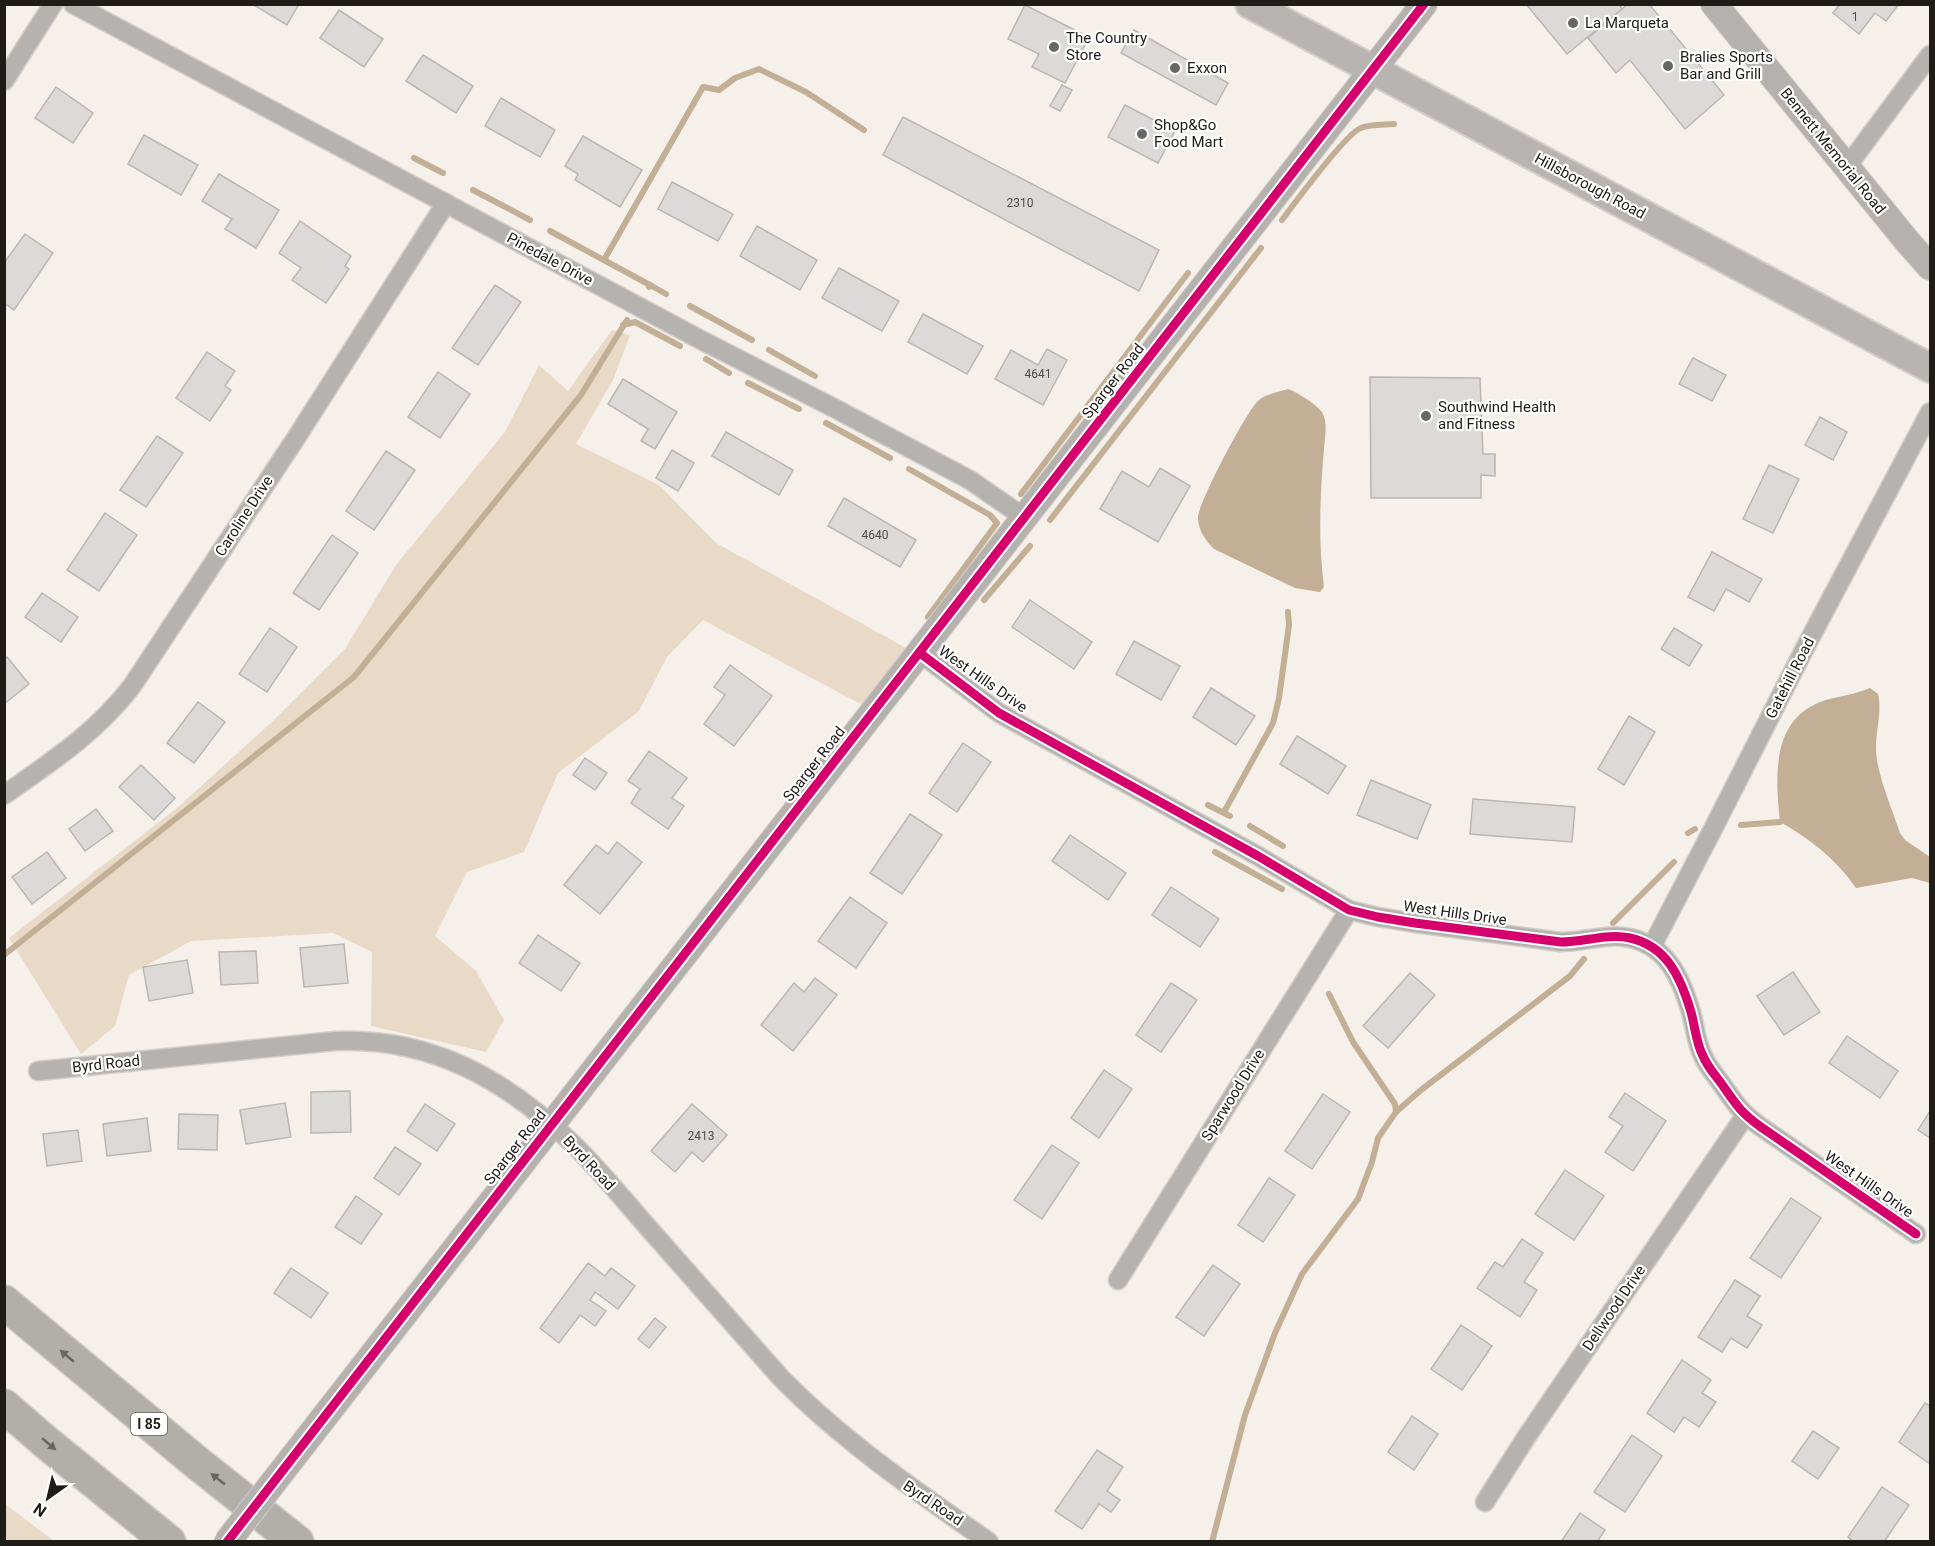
<svg xmlns="http://www.w3.org/2000/svg" width="1935" height="1546" font-family="Roboto,sans-serif">
	<style>
		.green { fill: #e9d9c7 }
		.water { fill: #c3af96 }
		.lines { fill: none; stroke-linecap: round; stroke-linejoin: round }
		.stream { stroke: #c3af96; stroke-width: 6 }
		.building { fill: #dcdad9; stroke: #b9b7b6; stroke-width: 1.5 }
		.street-casing { stroke: #d3cec9; stroke-width: 21 }
		.secondary-casing { stroke: #d3cec9; stroke-width: 28 }
		.primary-casing { stroke: #d3cec9; stroke-width: 32 }
		.highway-casing { stroke: #d3cec9; stroke-width: 36 }
		.street { stroke: #b5b3b0; stroke-width: 18 }
		.secondary { stroke: #b5b1ae; stroke-width: 26 }
		.primary { stroke: #b8b4b1; stroke-width: 28 }
		.highway { stroke: #b2afab; stroke-width: 33 }
		.secondary-bridge-casing { stroke: #d3cec9; stroke-width: 28; stroke-linecap: butt }
		.secondary-bridge { stroke: #b5b1ae; stroke-width: 26 }
		.cycleway-casing { stroke: #fff; stroke-width: 13 }
		.cycleway { stroke: #d6006c; stroke-width: 9 }
		.oneway { fill: #686561 }
		.poi-dot { fill: #6a6661; stroke: #fff; stroke-width: 2 }
		.labels { text-anchor: middle; stroke-width: 4.5; stroke-linejoin: round; paint-order: stroke }
		.number-label { font-size: 12px; fill: #4f4c48 }
		.shield { fill: #fff; stroke: #625f5d; stroke-width: 1.5 }
		.shield-label { font-size: 14px; font-weight: bold; fill: #1f1b17 }
		.poi-label { font-size: 15px; fill: #1f1b17; stroke: #fff; text-anchor: start }
		.street-label { font-size: 15px; fill: #1f1b17; stroke: #fff }
	</style>
	<rect width="100%" height="100%" fill="#f6f0ea"/>
	<g class="green">
		<polygon points="612,330 630,335 613,380 576,444 659,485 716,543 908,649 866,707 703,620 667,657 639,711 558,773 524,852 467,872 435,936 476,971 504,1020 486,1052 371,1026 372,952 333,933 191,941 129,975 115,1026 81,1054 9,938 177,808 274,720 345,649 396,565 505,432 539,365 568,391"/>
		<polygon points="4,1504 5,1504 54,1541 5,1541"/>
	</g>
	<g class="water">
		<path d="M1288,389c9,3 28,15 34,23 6,10 3,26 2,37 -4,46 -6,92 0,138l-4,5 -25,-4 -81,-39c-9,-9 -16,-19 -16,-32 1,-15 48,-105 60,-116 7,-7 20,-9 30,-12z"/>
		<path d="M1870,688l8,6c5,20 -5,43 -1,66 4,24 15,49 23,73l5,7 25,17v26l-18,-5 -56,10c-19,-28 -47,-50 -76,-66 -5,-47 -9,-105 46,-122 15,-4 30,-6 44,-12z"/>
	</g>
	<g class="lines">
		<g class="stream">
			<polyline points="414,158 443,173"/>
			<polyline points="473,190 530,220"/>
			<path d="M1282,220c12,-16 64,-87 79,-92 10,-4 23,-3 33,-4"/>
			<polyline points="550,231 650,285 649,287"/>
			<polyline points="604,260 703,87 719,90 735,78 759,69 806,92 864,130"/>
			<polyline points="650,285 666,294"/>
			<polyline points="690,306 752,340"/>
			<polyline points="623,325 635,322 680,346"/>
			<polyline points="769,350 815,376"/>
			<polyline points="706,359 729,373"/>
			<polyline points="748,383 799,409"/>
			<polyline points="826,423 890,458"/>
			<polyline points="909,469 990,515 997,523 928,617"/>
			<polyline points="1021,494 1188,273"/>
			<polyline points="1050,520 1261,248"/>
			<polyline points="984,600 1030,546"/>
			<polyline points="1208,805 1230,816"/>
			<polyline points="1224,812 1273,723 1279,698 1289,625 1288,612"/>
			<polyline points="1741,825 1780,822"/>
			<polyline points="1250,826 1283,846"/>
			<polyline points="1688,833 1695,829"/>
			<polyline points="1215,852 1282,889"/>
			<polyline points="1613,923 1674,862"/>
			<polyline points="4,955 354,677 581,395 627,320"/>
			<polyline points="1329,994 1353,1042 1395,1104 1396,1112"/>
			<polyline points="1212,1542 1245,1415 1275,1333 1302,1274 1358,1199 1372,1162 1378,1138 1396,1112 1421,1090 1570,976 1584,959"/>
		</g>
	</g>
	<g class="building">
		<polygon points="252,4 299,4 287,25"/>
		<polygon points="1526,4 1619,4 1622,9 1567,54"/>
		<polygon points="1628,4 1649,4 1724,95 1685,129 1630,60 1616,73 1588,38"/>
		<polygon points="1840,4 1899,4 1886,21 1875,13 1859,34 1833,13"/>
		<polygon points="1025,5 1089,37 1065,83 1032,67 1039,54 1008,39"/>
		<polygon points="339,10 383,39 364,67 320,38"/>
		<polygon points="1134,30 1228,83 1216,105 1121,53"/>
		<polygon points="423,55 473,86 456,113 406,81"/>
		<polygon points="1062,85 1072,90 1060,111 1050,106"/>
		<polygon points="56,87 93,113 73,143 35,118"/>
		<polygon points="501,98 555,130 540,157 485,126"/>
		<polygon points="1125,105 1175,131 1158,163 1108,137"/>
		<polygon points="903,117 1159,250 1139,291 883,155"/>
		<polygon points="144,135 198,165 181,195 128,164"/>
		<polygon points="583,136 642,170 620,207 575,180 578,174 565,166"/>
		<polygon points="219,174 279,210 256,248 225,229 232,219 202,201"/>
		<polygon points="672,182 733,214 718,241 658,209"/>
		<polygon points="300,221 351,256 345,266 349,269 326,303 292,280 301,268 279,253"/>
		<polygon points="757,226 817,260 800,290 740,256"/>
		<polygon points="25,234 53,253 14,310 4,303 4,263"/>
		<polygon points="839,268 899,301 882,331 822,298"/>
		<polygon points="495,285 521,302 478,365 452,348"/>
		<polygon points="923,314 983,346 967,374 908,342"/>
		<polygon points="1047,349 1067,360 1043,405 995,379 1011,350 1038,365"/>
		<polygon points="207,352 235,371 225,386 231,390 210,421 176,398"/>
		<polygon points="1693,358 1726,375 1712,401 1679,384"/>
		<polygon points="438,372 470,394 440,438 408,417"/>
		<polygon points="1370,377 1480,378 1483,454 1495,454 1495,476 1481,475 1481,498 1371,498"/>
		<polygon points="623,379 677,412 655,449 641,441 648,429 608,404"/>
		<polygon points="1820,417 1847,432 1833,460 1805,445"/>
		<polygon points="726,432 793,470 779,495 712,456"/>
		<polygon points="157,436 183,453 146,507 120,490"/>
		<polygon points="672,450 694,463 678,491 656,478"/>
		<polygon points="386,451 415,470 374,530 346,511"/>
		<polygon points="1769,465 1799,479 1773,533 1743,519"/>
		<polygon points="1160,468 1190,486 1158,542 1100,509 1122,471 1149,487"/>
		<polygon points="844,498 916,540 900,567 828,526"/>
		<polygon points="105,513 137,535 99,591 67,570"/>
		<polygon points="332,535 358,553 319,610 293,593"/>
		<polygon points="1712,552 1762,579 1749,602 1726,589 1714,611 1688,597"/>
		<polygon points="42,593 78,617 61,642 25,617"/>
		<polygon points="1030,600 1092,642 1074,669 1012,627"/>
		<polygon points="270,628 297,647 267,692 239,674"/>
		<polygon points="1674,628 1702,645 1689,666 1661,649"/>
		<polygon points="1134,641 1180,666 1161,700 1116,674"/>
		<polygon points="7,657 29,684 4,704 4,659"/>
		<polygon points="730,665 772,696 734,746 704,724 725,695 714,687"/>
		<polygon points="1211,688 1255,716 1236,745 1193,717"/>
		<polygon points="198,702 225,722 194,763 167,743"/>
		<polygon points="1629,716 1655,732 1624,785 1598,769"/>
		<polygon points="1297,736 1346,766 1328,794 1280,764"/>
		<polygon points="963,743 991,762 957,812 929,793"/>
		<polygon points="649,751 687,778 672,798 684,806 668,829 631,803 640,789 628,781"/>
		<polygon points="585,758 607,773 595,790 573,775"/>
		<polygon points="141,765 175,798 154,820 119,787"/>
		<polygon points="1371,780 1431,805 1417,839 1357,815"/>
		<polygon points="1473,799 1575,807 1572,842 1470,834"/>
		<polygon points="96,809 113,831 85,851 69,829"/>
		<polygon points="910,814 942,835 902,894 870,873"/>
		<polygon points="1070,835 1126,873 1108,900 1052,861"/>
		<polygon points="617,842 642,862 600,914 564,885 596,845 608,854"/>
		<polygon points="47,852 66,878 32,904 12,877"/>
		<polygon points="1171,887 1219,919 1200,947 1152,915"/>
		<polygon points="850,897 887,923 856,968 818,941"/>
		<polygon points="538,935 580,963 561,991 519,963"/>
		<polygon points="344,944 348,983 304,987 300,948"/>
		<polygon points="256,951 258,983 221,985 219,952"/>
		<polygon points="187,960 193,993 149,1001 143,967"/>
		<polygon points="1793,972 1820,1012 1784,1035 1757,996"/>
		<polygon points="1410,973 1435,995 1388,1048 1363,1026"/>
		<polygon points="815,978 837,995 793,1051 761,1025 794,983 804,992"/>
		<polygon points="1171,983 1197,1000 1161,1052 1136,1035"/>
		<polygon points="1847,1036 1898,1071 1880,1098 1829,1063"/>
		<polygon points="1104,1070 1132,1089 1099,1138 1071,1118"/>
		<polygon points="350,1091 351,1132 311,1133 311,1092"/>
		<polygon points="1625,1093 1666,1121 1633,1171 1605,1152 1623,1126 1609,1117"/>
		<polygon points="1323,1094 1350,1112 1312,1169 1285,1151"/>
		<polygon points="285,1103 291,1137 246,1144 240,1110"/>
		<polygon points="425,1104 455,1124 437,1151 407,1131"/>
		<polygon points="692,1104 727,1135 703,1162 692,1152 675,1172 651,1151"/>
		<polygon points="1930,1111 1930,1138 1918,1130"/>
		<polygon points="179,1114 218,1115 217,1150 178,1149"/>
		<polygon points="147,1118 151,1151 107,1156 103,1124"/>
		<polygon points="78,1130 82,1161 47,1166 43,1134"/>
		<polygon points="1052,1145 1079,1163 1042,1219 1014,1200"/>
		<polygon points="395,1147 421,1164 399,1195 374,1178"/>
		<polygon points="1565,1170 1604,1196 1574,1240 1535,1214"/>
		<polygon points="1269,1178 1295,1195 1263,1242 1238,1225"/>
		<polygon points="356,1196 382,1214 361,1244 335,1227"/>
		<polygon points="1791,1198 1821,1218 1781,1278 1750,1258"/>
		<polygon points="1522,1239 1543,1253 1524,1282 1537,1290 1520,1317 1477,1288 1495,1262 1503,1267"/>
		<polygon points="588,1263 605,1276 611,1268 635,1286 618,1309 595,1292 590,1300 606,1311 595,1326 580,1315 559,1343 540,1328"/>
		<polygon points="1213,1265 1240,1284 1204,1336 1176,1317"/>
		<polygon points="291,1268 328,1293 311,1318 274,1293"/>
		<polygon points="1735,1280 1760,1296 1747,1316 1762,1325 1747,1348 1731,1338 1722,1352 1698,1337"/>
		<polygon points="655,1318 666,1327 649,1348 638,1339"/>
		<polygon points="1461,1325 1492,1346 1462,1390 1431,1369"/>
		<polygon points="1682,1360 1711,1380 1702,1393 1716,1402 1699,1427 1684,1417 1674,1432 1647,1413"/>
		<polygon points="1925,1403 1930,1406 1930,1464 1899,1442"/>
		<polygon points="1412,1416 1438,1434 1414,1470 1388,1452"/>
		<polygon points="1813,1431 1839,1448 1818,1479 1792,1461"/>
		<polygon points="1632,1435 1662,1456 1625,1512 1594,1492"/>
		<polygon points="1097,1450 1123,1467 1107,1491 1120,1500 1111,1512 1099,1504 1082,1529 1055,1511"/>
		<polygon points="1882,1487 1909,1505 1884,1542 1854,1542 1848,1537"/>
		<polygon points="1580,1513 1605,1530 1597,1542 1561,1542"/>
	</g>
	<g class="lines">
		<g class="street-casing">
			<g id="street">
				<polyline points="73,4 703,341 834,408 970,480 1025,518"/>
				<polyline points="4,81 53,4"/>
				<polyline points="1846,168 1930,55"/>
				<path d="M920,653l79,60 259,143 91,54 29,7 37,6 146,19c23,0 47,-9 69,-4 37,8 51,40 61,74 4,14 5,31 12,44 4,10 12,19 18,27 14,20 19,29 40,44l155,107"/>
				<path d="M4,795c47,-33 93,-63 128,-109l166,-251 148,-232"/>
				<polyline points="1652,946 1713,829 1807,644 1930,412"/>
				<path d="M38,1071l297,-30c96,-4 170,38 238,103 28,27 53,59 79,88 43,49 86,97 129,146 63,64 135,113 208,164"/>
				<polyline points="1118,1280 1349,910"/>
				<polyline points="1485,1502 1527,1436 1745,1116"/>
			</g>
		</g>
		<g class="secondary-casing">
			<g id="secondary">
				<polyline points="1714,4 1907,241 1930,267"/>
				<polyline points="311,1434 1424,4"/>
			</g>
		</g>
		<g class="primary-casing">
			<polyline id="primary" points="1250,4 1930,368"/>
		</g>
		<g class="highway-casing">
			<g id="highway">
				<polyline points="4,1302 196,1462 297,1542"/>
				<polyline points="4,1406 48,1444 169,1542"/>
			</g>
		</g>
		<use href="#street" class="street"/>
		<use href="#secondary" class="secondary"/>
		<use href="#primary" class="primary"/>
		<use href="#highway" class="highway"/>
		<g class="secondary-bridge-casing">
			<polyline id="secondary-bridge" points="227,1542 311,1434"/>
		</g>
		<use href="#secondary-bridge" class="secondary-bridge"/>
		<g class="cycleway-casing">
			<g id="cycleway">
				<path d="M920,653l79,60 259,143 91,54 29,7 37,6 146,19c23,0 47,-9 69,-4 37,8 51,40 61,74 4,14 5,31 12,44 4,10 12,19 18,27 14,20 19,29 40,44l155,107"/>
				<polyline points="227,1542 1424,4"/>
			</g>
		</g>
		<use href="#cycleway" class="cycleway"/>
	</g>
	<defs><path id="oneway-solid" d="M-6-.8H1V-3.2L6.5 0L1 3.2V.8H-6Z" transform="scale(1.5)"/></defs>
	<g class="oneway">
		<use href="#oneway-solid" transform="translate(67 1356) rotate(-140)"/>
		<use href="#oneway-solid" transform="translate(49 1444) rotate(40)"/>
		<use href="#oneway-solid" transform="translate(218 1479) rotate(-142)"/>
	</g>
	<g class="poi-dot">
		<circle cx="1573" cy="23" r="6"/>
		<circle cx="1054" cy="47" r="6"/>
		<circle cx="1668" cy="66" r="6"/>
		<circle cx="1175" cy="68" r="6"/>
		<circle cx="1142" cy="134" r="6"/>
		<circle cx="1426" cy="416" r="6"/>
	</g>
	<g class="labels">
		<g class="number-label">
			<text x="1855" y="21">1</text>
			<text x="1020" y="207">2310</text>
			<text x="1038" y="378">4641</text>
			<text x="875" y="539">4640</text>
			<text x="701" y="1140">2413</text>
		</g>
		<rect class="shield" x="131" y="1413" width="36" height="22" rx="4.5"/>
		<g class="shield-label">
			<text x="149" y="1429">I 85</text>
		</g>
		<g class="poi-label">
			<text x="1585" y="28">La Marqueta</text>
			<text x="1066" y="43">The Country<tspan x="1066" dy="17">Store</tspan></text>
			<text x="1680" y="62">Bralies Sports<tspan x="1680" dy="17">Bar and Grill</tspan></text>
			<text x="1187" y="73">Exxon</text>
			<text x="1154" y="130">Shop&amp;Go<tspan x="1154" dy="17">Food Mart</tspan></text>
			<text x="1438" y="412">Southwind Health<tspan x="1438" dy="17">and Fitness</tspan></text>
		</g>
		<g class="street-label">
			<text transform="translate(1833 151) rotate(51)" y="5">Bennett Memorial Road</text>
			<text transform="translate(1590 186) rotate(28)" y="5">Hillsborough Road</text>
			<text transform="translate(550 259) rotate(28)" y="5">Pinedale Drive</text>
			<text transform="translate(1113 381) rotate(-52)" y="5">Sparger Road</text>
			<text transform="translate(244 516) rotate(-57)" y="5">Caroline Drive</text>
			<text transform="translate(1790 678) rotate(-63)" y="5">Gatehill Road</text>
			<text transform="translate(983 679) rotate(35)" y="5">West Hills Drive</text>
			<text transform="translate(814 764) rotate(-52)" y="5">Sparger Road</text>
			<text transform="translate(1455 913) rotate(8)" y="5">West Hills Drive</text>
			<text transform="translate(106 1064) rotate(-6)" y="5">Byrd Road</text>
			<text transform="translate(1233 1095) rotate(-58)" y="5">Sparwood Drive</text>
			<text transform="translate(515 1147) rotate(-52)" y="5">Sparger Road</text>
			<text transform="translate(589 1163) rotate(47)" y="5">Byrd Road</text>
			<text transform="translate(1869 1184) rotate(35)" y="5">West Hills Drive</text>
			<text transform="translate(1614 1308) rotate(-56)" y="5">Dellwood Drive</text>
			<text transform="translate(933 1503) rotate(34)" y="5">Byrd Road</text>
		</g>
	</g>
	<rect width="1935" height="1546" fill="none" stroke="#1f1b17" stroke-width="12"/>
	<g transform="translate(48 1498) rotate(214)" stroke="#ffffff" stroke-width="4.5" paint-order="stroke">
	<path d="M0-4.5L10 22L0 15L-10 22Z" fill="#1f1b17"/>
	<text y="-9" font-size="16" font-weight="bold" text-anchor="middle" fill="#1f1b17">N</text>
	</g>
</svg>
